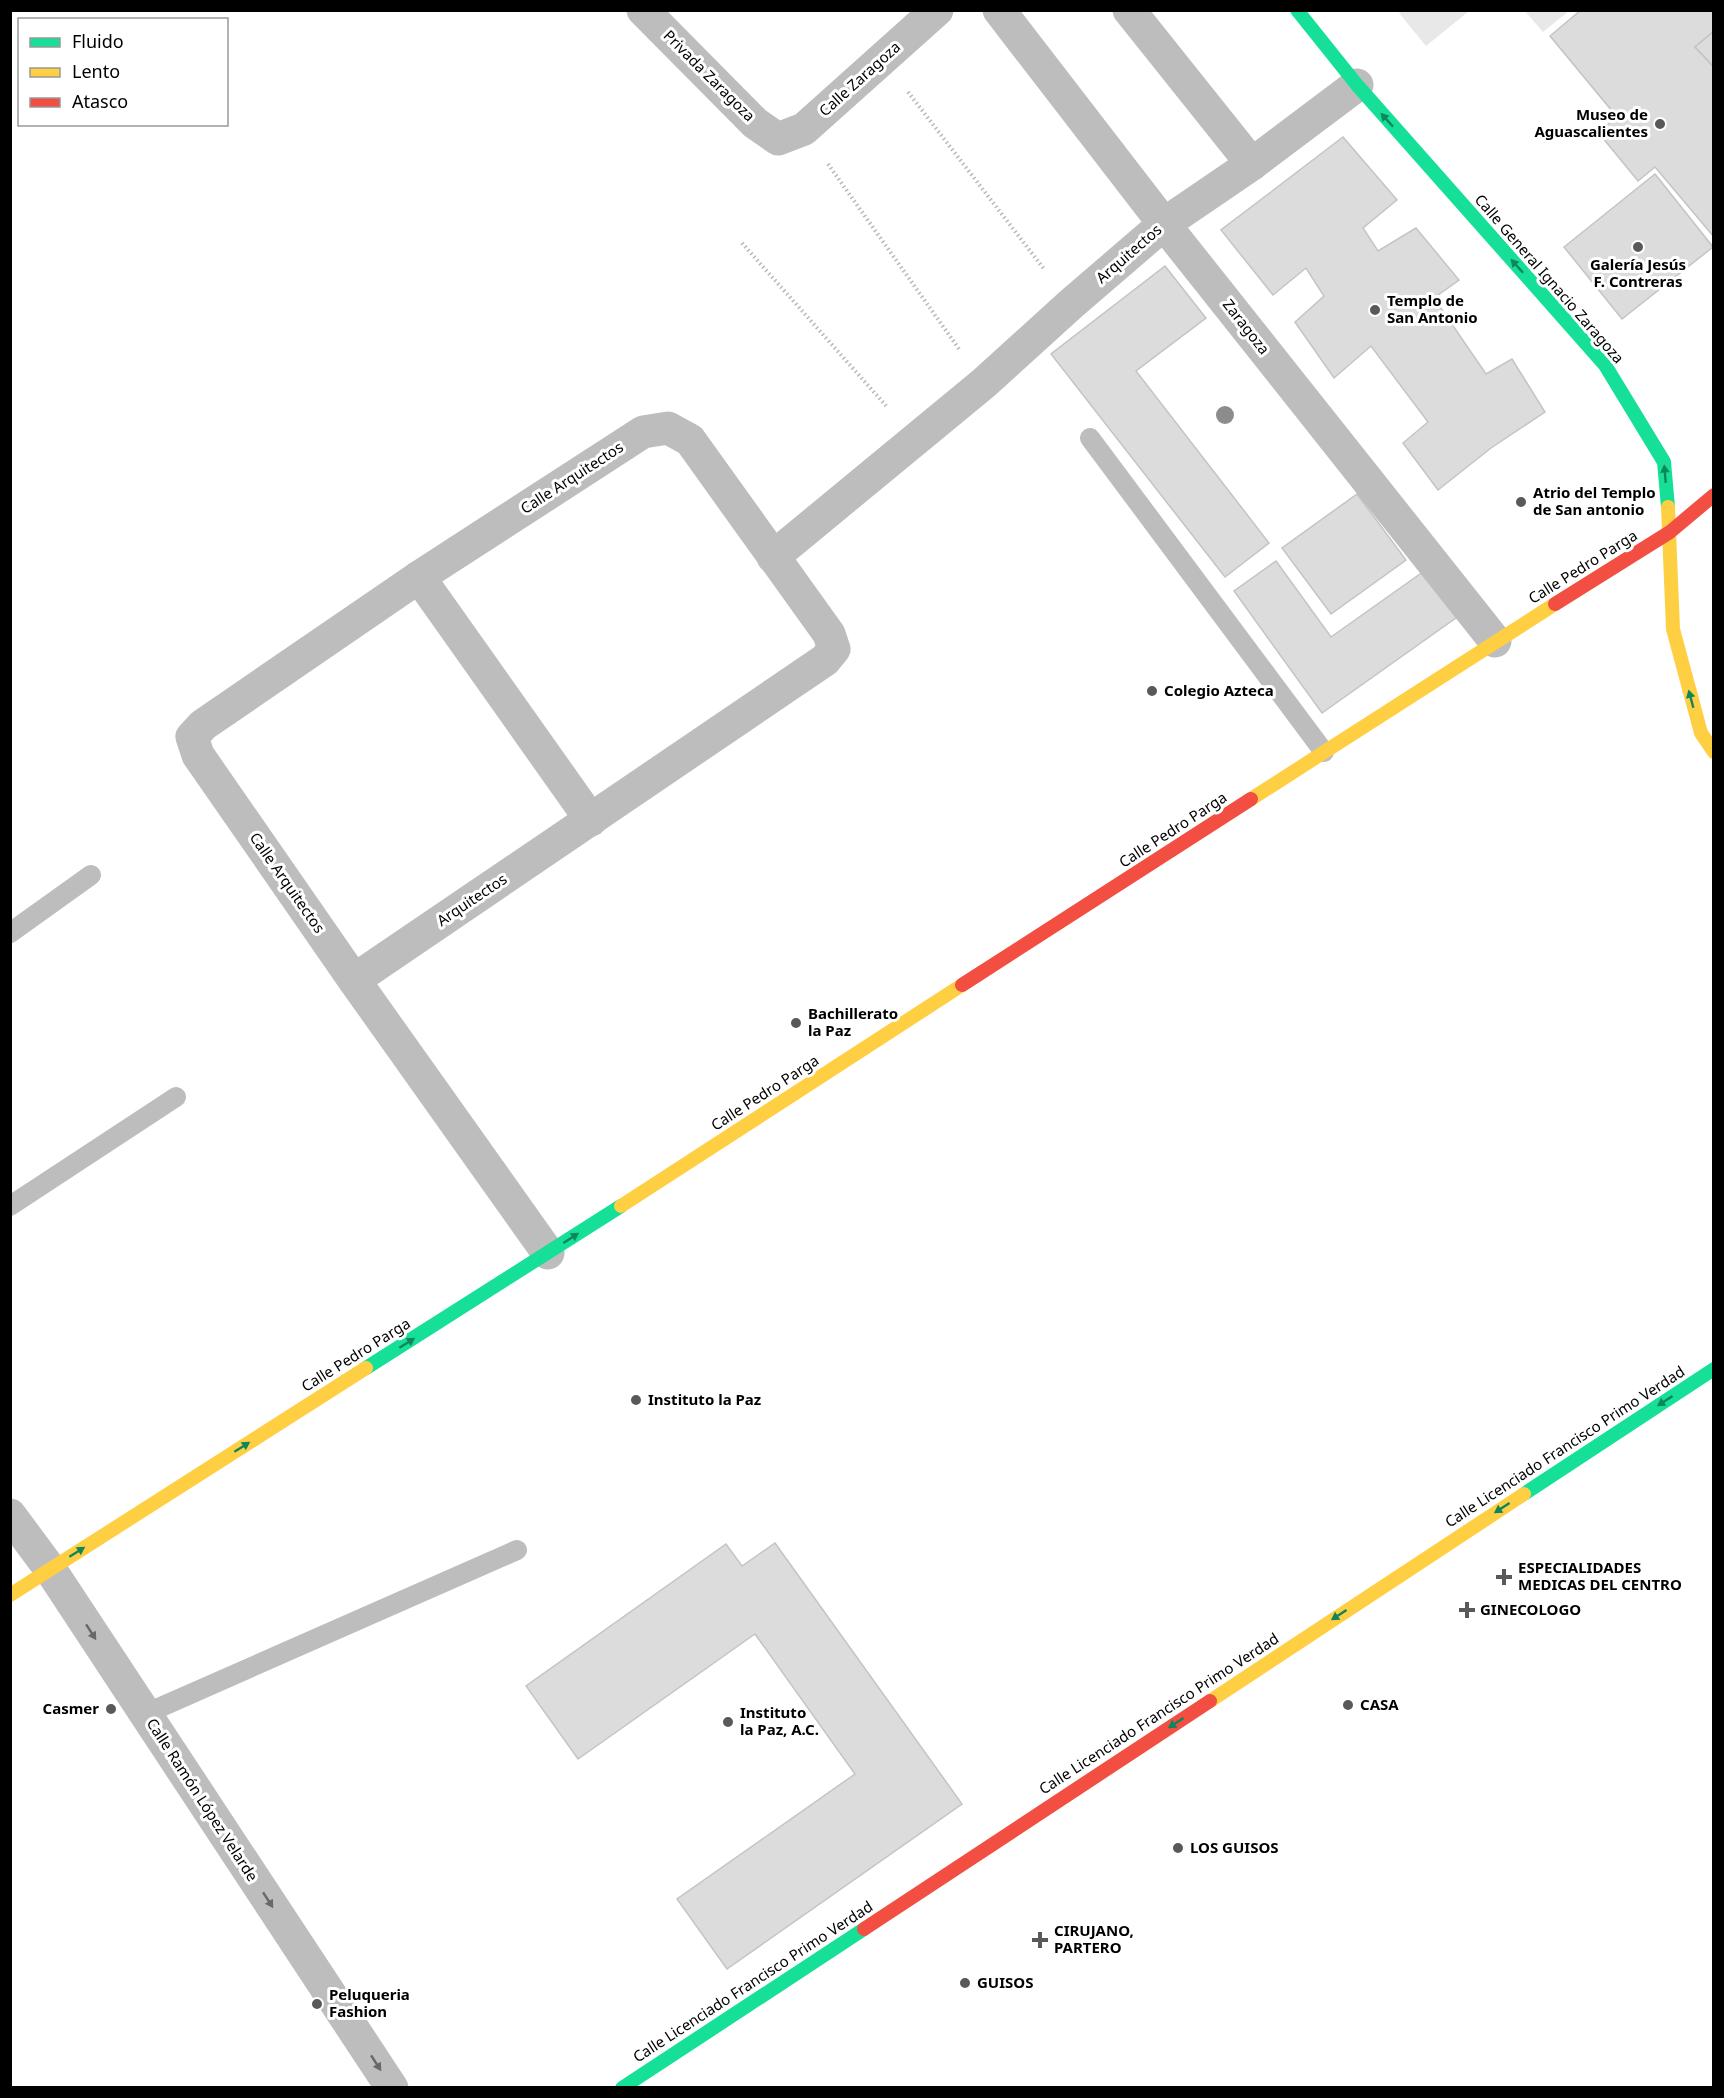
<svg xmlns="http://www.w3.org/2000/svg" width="1724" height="2098" font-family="'Noto Sans',sans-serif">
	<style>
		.green { fill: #e8e8e8 }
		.building { fill: #dcdcdc; stroke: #c4c4c4; stroke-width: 1.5 }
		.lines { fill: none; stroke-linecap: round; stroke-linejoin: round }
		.path { stroke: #b8b8b8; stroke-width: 4; stroke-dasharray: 1.5 3; stroke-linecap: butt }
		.lane { stroke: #bdbdbd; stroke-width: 20 }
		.street { stroke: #bdbdbd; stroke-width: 33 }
		.fast { stroke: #16e098; stroke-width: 14 }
		.slow { stroke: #ffcf43; stroke-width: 14 }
		.jam { stroke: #f24e42; stroke-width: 14 }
		.tree { fill: #8c8c8c }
		.oneway { fill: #0d865b }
		.oneway2 { fill: #686868 }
		.poi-dot { fill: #595959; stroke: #fff; stroke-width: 2 }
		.labels { text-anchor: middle; stroke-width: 6; stroke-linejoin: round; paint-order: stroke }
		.street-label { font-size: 15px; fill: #000; stroke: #fff }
		.poi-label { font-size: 15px; font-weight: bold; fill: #000; stroke: #fff; text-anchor: start }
	</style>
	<rect width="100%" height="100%" fill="#fff"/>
	<g class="green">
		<polygon points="1402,11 1402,10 1469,11 1426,46 1399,13"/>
		<polygon points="1525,11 1569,11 1543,32"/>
	</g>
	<g class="building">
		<polygon points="1581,10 1714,10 1714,31 1695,47 1714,67 1714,237 1655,167 1638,181 1598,132 1617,117 1550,36"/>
		<polygon points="1714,31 1714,67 1695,47"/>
		<polygon points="1343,137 1397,200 1363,228 1378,251 1416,228 1459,280 1434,298 1486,374 1512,359 1545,412 1491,448 1438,490 1403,443 1428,422 1371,346 1334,378 1295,322 1324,296 1306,268 1273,295 1221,230"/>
		<polygon points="1655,174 1713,247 1622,319 1564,247"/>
		<polygon points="1165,266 1206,318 1136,371 1269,543 1225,577 1051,354"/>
		<polygon points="1357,494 1406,560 1331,614 1282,548"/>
		<polygon points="1276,561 1331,637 1427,569 1460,615 1322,713 1234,591"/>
		<polygon points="775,1543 962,1804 727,1969 677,1899 855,1774 755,1634 578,1759 526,1686 726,1544 742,1566"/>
	</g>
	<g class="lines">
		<g class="path">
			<polyline points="908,92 1044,269"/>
			<polyline points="828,164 959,349"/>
			<polyline points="742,243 888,408"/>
		</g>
		<g class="lane">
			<polyline points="1090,438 1324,752"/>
			<polyline points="10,933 91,875"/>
			<polyline points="10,1206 176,1097"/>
			<polyline points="145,1714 517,1550"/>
		</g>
		<g class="street">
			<polyline points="643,10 755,123 778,139 804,129 937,10"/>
			<polyline points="999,10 1164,224 1495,641"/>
			<polyline points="1129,10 1252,164"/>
			<polyline points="773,557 984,383 1071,304 1164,224 1252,164 1357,85"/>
			<polyline points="419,577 591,820"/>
			<polyline points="354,980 825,660 834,649 829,634 690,440 668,428 643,432 419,577 203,725 192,737 198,755 354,980 548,1253"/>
			<polyline points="10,1515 50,1569 392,2088"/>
		</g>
		<g class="fast">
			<polyline points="1297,10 1357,85 1605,365 1664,462 1668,507"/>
			<polyline points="366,1368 621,1206"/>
			<polyline points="1524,1494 1714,1369"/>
			<polyline points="622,2088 864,1929"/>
		</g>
		<g class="slow">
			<polyline points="1668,507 1673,629 1701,733 1714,752"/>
			<polyline points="1251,799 1555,604"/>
			<polyline points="621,1206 962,985"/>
			<polyline points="10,1595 366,1368"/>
			<polyline points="1210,1701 1524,1494"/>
		</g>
		<g class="jam">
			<polyline points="1555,604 1670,532 1714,495"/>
			<polyline points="962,985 1251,799"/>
			<polyline points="864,1929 1210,1701"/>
		</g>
	</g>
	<circle class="tree" cx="1225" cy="415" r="9"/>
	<defs><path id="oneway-solid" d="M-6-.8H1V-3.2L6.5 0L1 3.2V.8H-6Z" transform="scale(1.5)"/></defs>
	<g class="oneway">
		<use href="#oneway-solid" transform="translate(1387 120) rotate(-132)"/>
		<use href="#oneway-solid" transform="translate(1517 266) rotate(-132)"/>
		<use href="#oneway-solid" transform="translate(1665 474) rotate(-95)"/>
		<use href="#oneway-solid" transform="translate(1691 699) rotate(-105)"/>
		<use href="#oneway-solid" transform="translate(571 1238) rotate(-33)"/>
		<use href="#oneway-solid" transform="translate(407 1343) rotate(-32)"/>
		<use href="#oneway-solid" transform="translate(1665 1401) rotate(147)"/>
		<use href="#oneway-solid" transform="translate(242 1447) rotate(-32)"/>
		<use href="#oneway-solid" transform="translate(1502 1508) rotate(147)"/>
		<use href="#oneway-solid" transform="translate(77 1552) rotate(-32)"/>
		<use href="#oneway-solid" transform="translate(1339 1615) rotate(147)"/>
		<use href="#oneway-solid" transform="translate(1176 1723) rotate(147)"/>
	</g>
	<g class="oneway2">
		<use href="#oneway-solid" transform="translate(91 1632) rotate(57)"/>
		<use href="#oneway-solid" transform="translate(268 1900) rotate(57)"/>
		<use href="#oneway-solid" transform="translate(376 2063) rotate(57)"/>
	</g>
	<g class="poi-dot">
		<circle cx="1660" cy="124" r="6"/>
		<circle cx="1638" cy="247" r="6"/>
		<circle cx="1375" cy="310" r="6"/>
		<circle cx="1521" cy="502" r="6"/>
		<circle cx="1152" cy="691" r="6"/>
		<circle cx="796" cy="1023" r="6"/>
		<circle cx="636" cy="1400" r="6"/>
		<path d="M1501 1568h6v6h6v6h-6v6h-6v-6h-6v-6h6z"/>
		<path d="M1464 1601h6v6h6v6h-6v6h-6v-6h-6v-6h6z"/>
		<circle cx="1348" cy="1705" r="6"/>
		<circle cx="111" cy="1709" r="6"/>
		<circle cx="728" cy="1722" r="6"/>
		<circle cx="1178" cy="1848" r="6"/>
		<path d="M1037 1931h6v6h6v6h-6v6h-6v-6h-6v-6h6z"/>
		<circle cx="965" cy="1983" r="6"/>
		<circle cx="317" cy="2004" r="6"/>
	</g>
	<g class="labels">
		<g class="street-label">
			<text transform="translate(709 76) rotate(45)" y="5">Privada Zaragoza</text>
			<text transform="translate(860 79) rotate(-42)" y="5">Calle Zaragoza</text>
			<text transform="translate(1129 254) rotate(-41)" y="5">Arquitectos</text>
			<text transform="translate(1549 279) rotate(49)" y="5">Calle General Ignacio Zaragoza</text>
			<text transform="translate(1246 327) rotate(52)" y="5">Zaragoza</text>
			<text transform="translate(572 478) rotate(-33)" y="5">Calle Arquitectos</text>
			<text transform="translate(1583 567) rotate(-32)" y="5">Calle Pedro Parga</text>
			<text transform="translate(1173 830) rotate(-33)" y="5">Calle Pedro Parga</text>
			<text transform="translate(287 883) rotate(55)" y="5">Calle Arquitectos</text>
			<text transform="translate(472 900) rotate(-34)" y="5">Arquitectos</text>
			<text transform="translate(765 1093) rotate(-33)" y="5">Calle Pedro Parga</text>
			<text transform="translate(356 1355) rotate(-32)" y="5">Calle Pedro Parga</text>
			<text transform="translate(1565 1447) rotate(-33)" y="5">Calle Licenciado Francisco Primo Verdad</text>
			<text transform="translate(1159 1714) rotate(-33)" y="5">Calle Licenciado Francisco Primo Verdad</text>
			<text transform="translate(202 1800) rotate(57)" y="5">Calle Ramón López Velarde</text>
			<text transform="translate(753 1982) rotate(-33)" y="5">Calle Licenciado Francisco Primo Verdad</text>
		</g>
		<g class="poi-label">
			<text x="1648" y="120" text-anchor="end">Museo de<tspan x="1648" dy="17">Aguascalientes</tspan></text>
			<text x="1638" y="270" text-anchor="middle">Galería Jesús<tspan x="1638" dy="17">F. Contreras</tspan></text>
			<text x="1387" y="306">Templo de<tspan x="1387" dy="17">San Antonio</tspan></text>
			<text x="1533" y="498">Atrio del Templo<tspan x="1533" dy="17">de San antonio</tspan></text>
			<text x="1164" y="696">Colegio Azteca</text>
			<text x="808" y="1019">Bachillerato<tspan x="808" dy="17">la Paz</tspan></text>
			<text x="648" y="1405">Instituto la Paz</text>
			<text x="1518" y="1573">ESPECIALIDADES<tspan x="1518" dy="17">MEDICAS DEL CENTRO</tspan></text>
			<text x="1480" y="1615">GINECOLOGO</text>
			<text x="1360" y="1710">CASA</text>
			<text x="99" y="1714" text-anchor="end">Casmer</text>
			<text x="740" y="1718">Instituto<tspan x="740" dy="17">la Paz, A.C.</tspan></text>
			<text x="1190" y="1853">LOS GUISOS</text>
			<text x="1054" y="1936">CIRUJANO,<tspan x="1054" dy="17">PARTERO</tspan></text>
			<text x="977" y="1988">GUISOS</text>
			<text x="329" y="2000">Peluqueria<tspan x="329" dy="17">Fashion</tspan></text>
		</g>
	</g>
	<rect width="1724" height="2098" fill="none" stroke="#000000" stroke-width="24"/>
	<rect x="18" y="18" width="210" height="108" fill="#ffffff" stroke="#999999" stroke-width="1.5"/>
	<rect x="30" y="38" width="30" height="9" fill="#16e098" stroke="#999999" stroke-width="1.5"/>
	<text x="72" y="48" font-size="18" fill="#000000">Fluido</text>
	<rect x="30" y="68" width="30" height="9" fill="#ffcf43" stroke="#999999" stroke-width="1.5"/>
	<text x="72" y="78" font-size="18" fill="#000000">Lento</text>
	<rect x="30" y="98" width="30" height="9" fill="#f24e42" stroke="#999999" stroke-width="1.5"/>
	<text x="72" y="108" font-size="18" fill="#000000">Atasco</text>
</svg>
